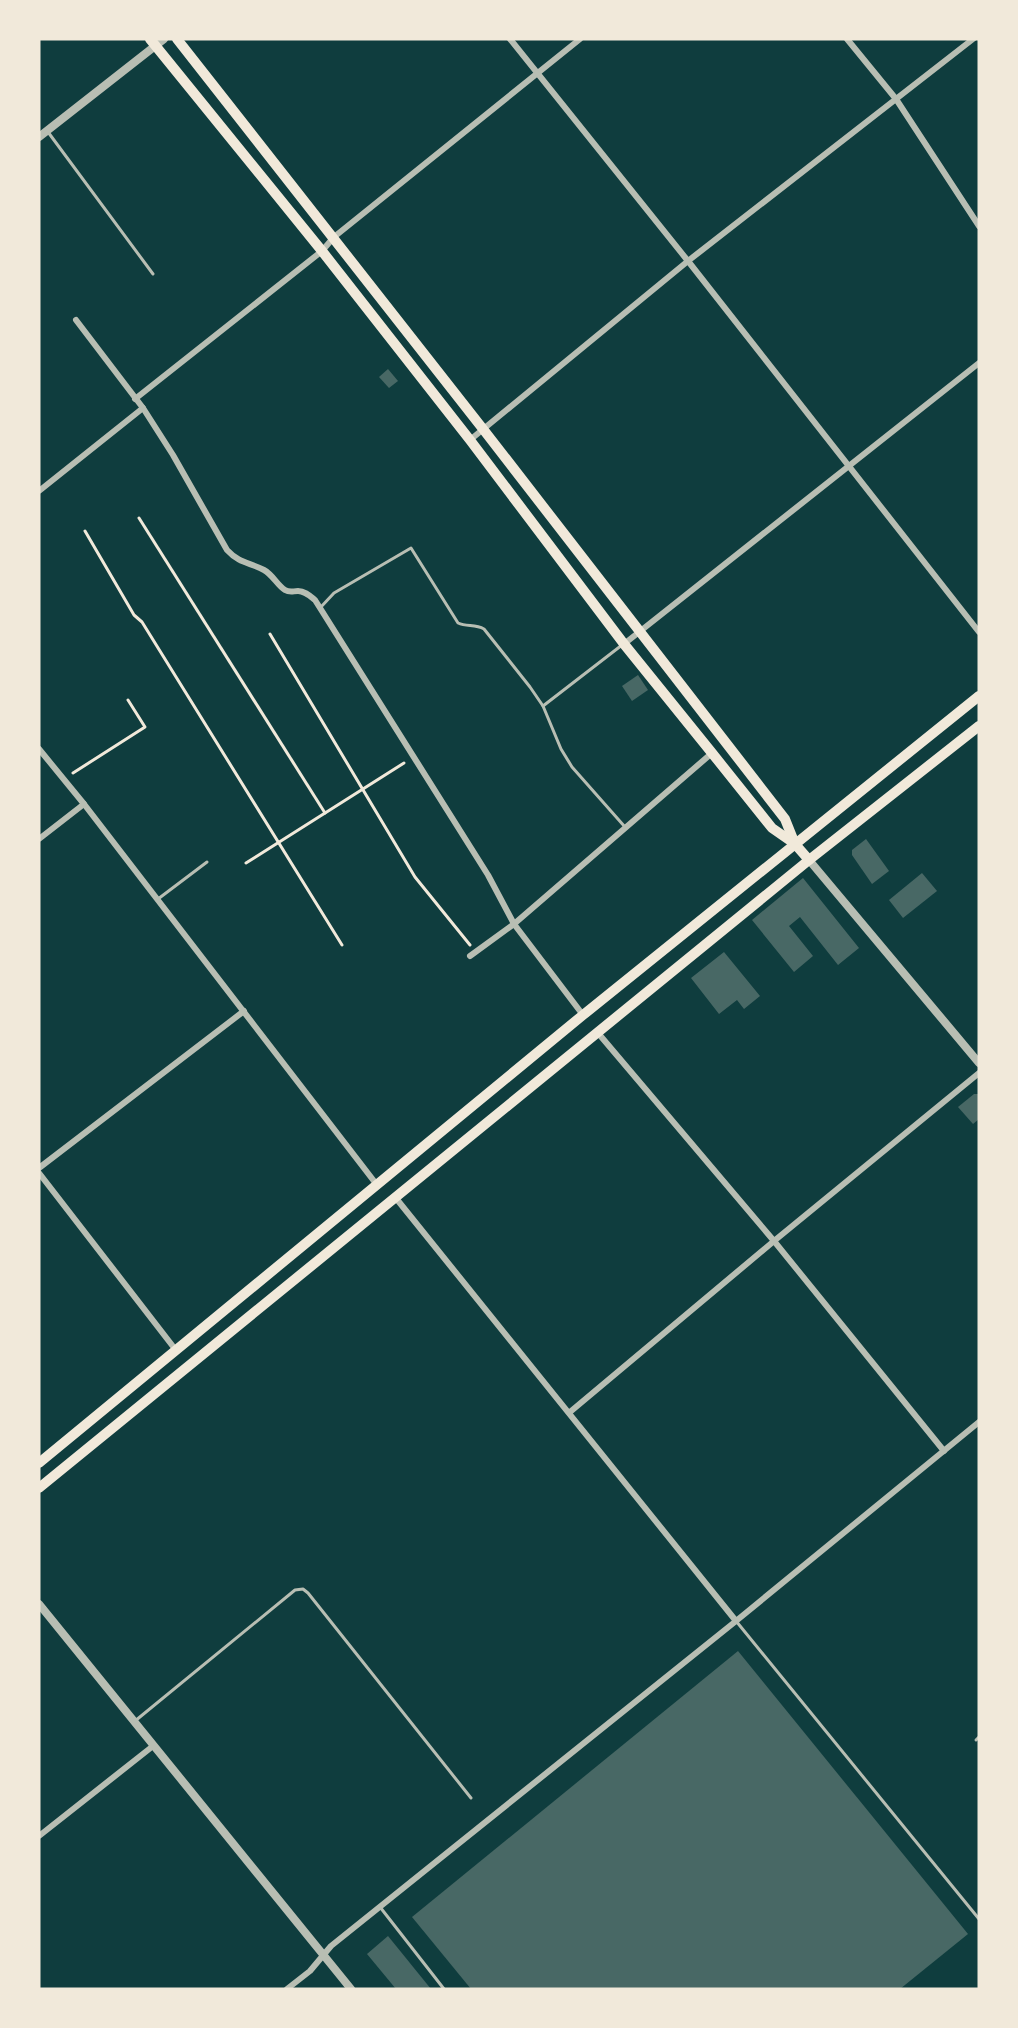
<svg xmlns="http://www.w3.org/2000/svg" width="1018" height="2028" font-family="Jost,sans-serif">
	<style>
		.building { fill: #486865 }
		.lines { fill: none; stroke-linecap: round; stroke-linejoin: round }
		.path { stroke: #f1e9da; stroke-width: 3 }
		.service { stroke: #b8beb3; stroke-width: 3 }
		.minor { stroke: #b8beb3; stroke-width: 6 }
		.tertiary { stroke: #b8beb3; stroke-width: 8 }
		.primary { stroke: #f1e9da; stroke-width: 10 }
	</style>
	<rect width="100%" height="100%" fill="#0f3d3e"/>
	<g class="building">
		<polygon points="388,369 398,381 389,388 379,377"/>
		<polygon points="638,675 648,690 632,701 622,686"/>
		<polygon points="866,839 889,871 872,884 852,855 852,850"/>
		<polygon points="922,873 937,891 903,918 889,900"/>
		<polygon points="803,878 859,948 838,965 800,917 789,926 813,956 794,972 752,920"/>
		<polygon points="724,952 760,996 744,1009 737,1000 719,1014 691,978"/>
		<polygon points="974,1094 979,1094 979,1119 973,1124 958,1107"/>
		<polygon points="738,1651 968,1934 900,1989 471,1989 412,1917"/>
		<polygon points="388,1936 431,1989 396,1989 367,1954"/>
	</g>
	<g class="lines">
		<g class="path">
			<polyline points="139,518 325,813"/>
			<polyline points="85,531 134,615 142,622 342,945"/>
			<polyline points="270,634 415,877 470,945"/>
			<polyline points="73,773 145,727 128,700"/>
			<polyline points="246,863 404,763"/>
		</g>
		<g class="service">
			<polyline points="48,132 153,274"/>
			<path d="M320,608l14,-15 77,-45 47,75c9,4 17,1 26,6l46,58 13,19 18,43 11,18 53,60"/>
			<polyline points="543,706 622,645"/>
			<polyline points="158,899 207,862"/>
			<polyline points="736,1621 979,1919"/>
			<polyline points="135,1721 295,1590 303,1589 308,1593 471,1798"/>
			<polyline points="976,1740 979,1737"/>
			<polyline points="380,1907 444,1989"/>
		</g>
		<g class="minor">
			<polyline points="510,39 688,261 979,632"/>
			<polyline points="847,39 896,99 979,226"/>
			<path d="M76,320l67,88 30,47 54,95c13,14 22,12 37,20 9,5 13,15 21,20 5,3 8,1 13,1 7,0 12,5 17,9l173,275 26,49 69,91"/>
			<polyline points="135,399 322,251 334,237 580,39"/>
			<polyline points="470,440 688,261 973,39"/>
			<polyline points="39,491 143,408"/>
			<polyline points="624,644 979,363"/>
			<polyline points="39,749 84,804 377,1185"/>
			<polyline points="39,839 84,804"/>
			<polyline points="470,956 514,924 712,753"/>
			<polyline points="598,1033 774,1241 944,1451"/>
			<polyline points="39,1168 244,1011"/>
			<polyline points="39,1173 175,1349"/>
			<polyline points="395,1197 736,1621"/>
			<polyline points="570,1412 774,1241 979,1073"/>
			<polyline points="39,1836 153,1746"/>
			<polyline points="287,1989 310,1971 331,1946 736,1621 979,1422"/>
		</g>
		<g class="tertiary">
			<polyline points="39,137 164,39"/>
			<polyline points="809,860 979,1063"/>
			<polyline points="39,1604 351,1989"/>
		</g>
		<g class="primary">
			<polyline points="150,39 322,251 470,440 624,644 712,753 772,828 795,844 809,860"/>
			<polyline points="177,39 483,429 785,819 795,844"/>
			<polyline points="39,1463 583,1015 979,696"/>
			<polyline points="39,1488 809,860 979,726"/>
		</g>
	</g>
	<rect width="1018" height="2028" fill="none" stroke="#f1e9da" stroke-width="81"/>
</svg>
